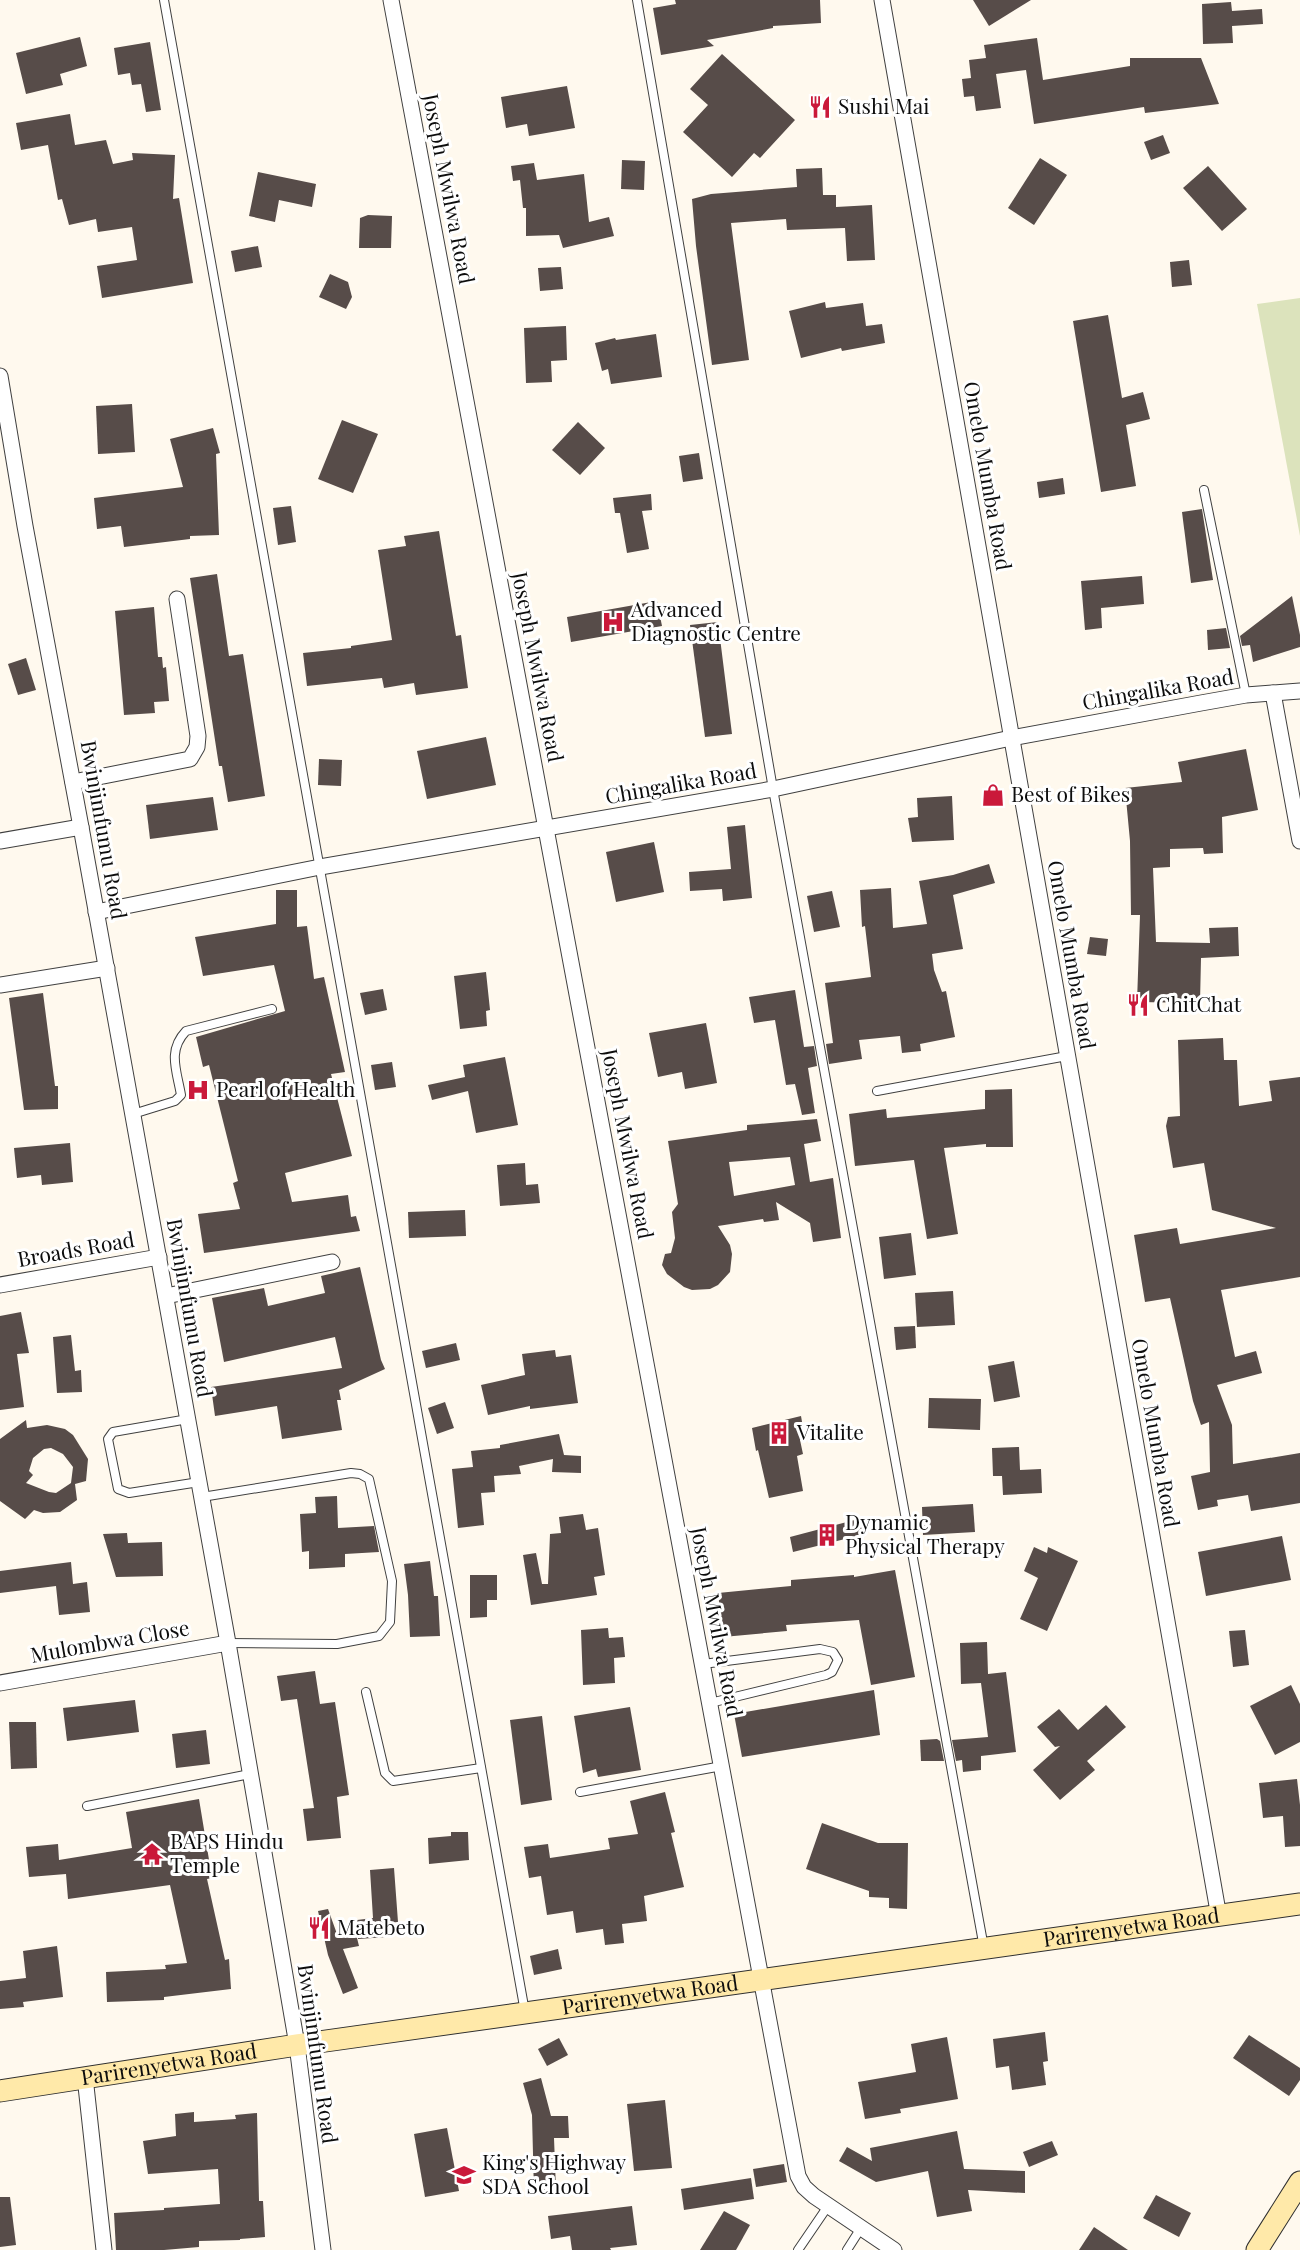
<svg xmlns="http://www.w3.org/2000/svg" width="1300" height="2250" font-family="'Playfair Display',serif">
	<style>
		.cemetery { fill: #dce3bc }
		.building { fill: #574c49; fill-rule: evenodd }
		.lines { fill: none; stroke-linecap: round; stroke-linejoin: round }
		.lane-casing { stroke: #404040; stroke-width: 10 }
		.street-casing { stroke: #404040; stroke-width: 17 }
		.secondary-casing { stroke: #2f2f2f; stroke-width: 23 }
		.lane { stroke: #fff; stroke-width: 8 }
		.street { stroke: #fff; stroke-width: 15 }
		.secondary { stroke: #ffe9a9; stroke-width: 21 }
		.labels { text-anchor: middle; stroke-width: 6; stroke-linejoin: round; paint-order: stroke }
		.poi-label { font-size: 21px; fill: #0d0d0d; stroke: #fff; text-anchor: start }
		.street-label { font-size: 21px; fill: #0d0d0d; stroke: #fff }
	</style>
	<rect width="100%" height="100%" fill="#fff9ee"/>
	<polygon class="cemetery" points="1300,298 1300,536 1257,304"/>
	<g class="building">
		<polygon points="675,0 820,0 821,23 773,26 773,28 707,40 714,46 661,55 653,8 676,4"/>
		<polygon points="973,0 1031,0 989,26"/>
		<polygon points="1231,2 1232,11 1262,9 1263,24 1232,26 1233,43 1203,44 1202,4"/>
		<polygon points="80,37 87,66 60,74 63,85 26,94 16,53"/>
		<polygon points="1037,38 1043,80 1130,66 1130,58 1201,58 1219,104 1145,113 1144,107 1034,124 1026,70 996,74 1001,108 976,111 974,96 964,97 962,79 971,78 969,60 986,58 984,45"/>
		<polygon points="150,42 161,110 146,112 141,84 132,85 130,73 118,75 114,48"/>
		<polygon points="722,54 795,120 760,158 754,153 732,177 683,132 708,105 690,89"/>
		<polygon points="567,86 575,128 529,136 527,124 506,128 501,97"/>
		<polygon points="70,114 75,145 106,140 113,164 133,160 132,153 175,155 173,199 179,198 193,283 102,298 97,266 137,260 132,227 98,232 96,219 69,225 62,199 58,200 48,145 21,150 16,123"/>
		<polygon points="1163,135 1170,153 1151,160 1144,142"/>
		<polygon points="1040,158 1067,175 1034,225 1008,208"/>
		<polygon points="622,160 645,161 644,190 621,189"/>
		<polygon points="534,163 537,180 584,174 589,222 609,217 614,236 563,248 559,235 526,236 526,208 523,208 520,180 513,181 511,166"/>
		<polygon points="1208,166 1247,209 1222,231 1183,188"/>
		<polygon points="822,168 823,195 836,195 836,207 872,205 875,260 847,261 845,228 787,230 786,219 731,223 749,360 712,365 696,246 692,199 711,194 797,187 796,169"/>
		<polygon points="258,172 316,184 312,207 279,200 275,222 249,216"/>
		<polygon points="368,215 392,216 391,248 359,248 360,218"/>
		<polygon points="258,246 262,267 235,272 231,251"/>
		<polygon points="1189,260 1192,285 1172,287 1170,262"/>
		<polygon points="561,267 563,289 540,291 538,268"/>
		<polygon points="330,274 348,282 352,297 346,309 319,297"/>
		<polygon points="825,302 826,308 863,303 866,326 882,324 885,343 842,351 841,348 801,358 789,311"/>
		<polygon points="1108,315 1122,398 1143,392 1150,419 1126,425 1136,486 1101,492 1073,321"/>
		<polygon points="566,326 567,360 551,361 552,382 526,383 524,328"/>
		<polygon points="656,334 662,377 611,384 608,369 602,371 595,343 615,338 616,340"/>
		<polygon points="132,404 135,452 98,454 96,406"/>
		<polygon points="342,420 378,434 353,493 318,479"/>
		<polygon points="578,422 605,448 580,475 552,450"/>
		<polygon points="213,428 220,453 216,454 219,535 190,536 190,539 124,547 121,526 97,529 94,498 183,487 170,439"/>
		<polygon points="699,453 703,479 683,482 679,456"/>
		<polygon points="1063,478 1065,494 1039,498 1037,482"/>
		<polygon points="651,494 652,510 642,511 649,549 627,553 620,513 615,513 613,498"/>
		<polygon points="291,506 296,542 278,545 273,508"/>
		<polygon points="1202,509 1213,580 1191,583 1182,512"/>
		<polygon points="439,531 456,636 461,635 468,688 416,695 414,683 384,688 382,678 307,686 303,653 351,648 351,646 392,640 378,550 406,546 404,536"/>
		<polygon points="217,574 229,656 243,654 265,796 228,802 222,766 219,766 190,578"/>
		<polygon points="1142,576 1144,604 1101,608 1102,628 1085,630 1081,581"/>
		<polygon points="1292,596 1300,635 1300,647 1253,662 1250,645 1242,646 1240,636"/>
		<polygon points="657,601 662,626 571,642 567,617"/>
		<polygon points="154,607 158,657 162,657 163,668 166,667 169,701 154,702 155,713 124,715 115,611"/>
		<polygon points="718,622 732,734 705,737 690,625"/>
		<polygon points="1226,628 1230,648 1208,650 1207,630"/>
		<polygon points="26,658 36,690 18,695 8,664"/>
		<polygon points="486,737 496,785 427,799 417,751"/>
		<polygon points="1246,749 1258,810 1222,817 1223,853 1204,854 1203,848 1170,849 1170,867 1153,868 1156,942 1210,943 1209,928 1238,927 1239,956 1201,958 1200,1003 1137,1002 1140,915 1131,915 1130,841 1125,788 1182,782 1178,762"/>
		<polygon points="319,759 342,760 341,786 318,785"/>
		<polygon points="952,796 954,840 912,842 908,818 918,817 917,798"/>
		<polygon points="213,797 218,830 150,839 146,805"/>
		<polygon points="745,825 752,898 723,901 722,889 690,891 689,872 731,869 727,827"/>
		<polygon points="654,842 664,892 616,902 606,852"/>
		<polygon points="989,864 995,883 953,895 963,949 932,954 934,970 942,992 946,991 955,1037 920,1044 921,1051 902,1053 900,1036 859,1040 862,1059 829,1064 826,1044 833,1043 825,983 871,977 865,926 862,927 860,890 891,888 893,928 927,924 919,881 953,875"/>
		<polygon points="276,890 297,890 297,927 307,926 314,979 324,977 345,1072 331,1074 352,1156 285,1173 292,1202 348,1195 351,1217 356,1216 360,1231 204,1253 198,1214 240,1209 233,1183 238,1181 209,1065 203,1067 196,1037 285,1011 274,965 203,976 195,937 276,924"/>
		<polygon points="832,891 840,927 814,932 807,896"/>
		<polygon points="1090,937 1108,939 1106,956 1087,954"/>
		<polygon points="486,972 490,1010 486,1011 487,1026 460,1029 454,976"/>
		<polygon points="383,989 387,1010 365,1015 360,993"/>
		<polygon points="795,990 804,1047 814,1046 817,1066 808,1068 815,1113 802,1115 795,1084 786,1085 775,1020 754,1023 749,997"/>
		<polygon points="43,993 55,1086 58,1086 58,1109 24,1110 9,998"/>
		<polygon points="706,1023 717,1083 685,1089 682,1072 658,1077 649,1033"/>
		<polygon points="1223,1038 1224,1060 1237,1060 1239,1106 1272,1101 1269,1081 1300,1077 1300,1277 1221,1290 1235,1357 1256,1351 1262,1373 1217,1385 1232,1425 1233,1464 1300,1453 1300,1503 1251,1511 1248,1495 1217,1500 1218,1506 1198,1510 1191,1476 1210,1472 1209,1422 1201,1425 1193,1401 1170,1298 1145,1302 1134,1235 1177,1228 1180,1244 1276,1228 1212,1210 1204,1163 1173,1168 1166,1126 1168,1117 1180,1116 1178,1040"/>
		<polygon points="505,1057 518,1125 476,1133 468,1091 432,1100 428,1085 465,1077 463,1065"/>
		<polygon points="392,1062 396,1087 375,1090 371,1065"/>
		<polygon points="1012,1089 1013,1147 986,1147 986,1144 944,1148 958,1234 927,1239 914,1160 855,1166 849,1114 886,1109 887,1118 985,1109 985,1090"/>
		<path d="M817,1119l4,22 -17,3 6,38 23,-4 8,60 -28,4 -3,-19 -34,-21 3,18 -15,2 -1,-3 -45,7 12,19 2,9 -2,18 -12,13 -8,4 -18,1 -8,-3 -17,-13 -5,-9 3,-11 6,-1 4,-15 -3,-26 6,-8 -10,-63 79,-11v-5zM790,1157l5,28 -61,11 -5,-34z"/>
		<polygon points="70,1143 73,1182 42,1185 41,1175 17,1178 14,1148"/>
		<polygon points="525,1163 526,1185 538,1184 540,1203 500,1206 497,1165"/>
		<polygon points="465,1210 466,1236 409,1238 408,1212"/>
		<polygon points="911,1233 916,1275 884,1279 879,1237"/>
		<polygon points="360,1267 381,1360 385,1369 339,1390 341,1400 337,1400 342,1430 282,1439 277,1406 215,1416 211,1387 342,1368 335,1337 224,1362 212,1298 264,1288 268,1306 325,1293 321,1276"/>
		<polygon points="953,1291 955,1325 917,1327 915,1293"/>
		<polygon points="21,1312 29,1353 17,1354 24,1407 0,1410 0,1316"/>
		<polygon points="915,1326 916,1348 896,1350 894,1327"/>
		<polygon points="71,1335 75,1371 81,1370 82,1392 57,1393 53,1337"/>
		<polygon points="456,1343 460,1360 426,1368 422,1351"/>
		<polygon points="555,1350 556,1357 571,1355 578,1403 530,1409 530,1406 488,1415 481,1385 525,1375 522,1354"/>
		<polygon points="1014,1361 1020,1397 994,1402 988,1366"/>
		<polygon points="929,1398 981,1399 980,1430 928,1428"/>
		<polygon points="445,1402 454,1428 437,1434 428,1408"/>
		<polygon points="801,1416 805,1439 800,1440 803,1454 797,1456 803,1491 769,1498 758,1450 756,1451 752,1428"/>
		<path d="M26,1420l1,8 20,-3 18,4 8,6 15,24 -2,22 -11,3 2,16 -17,12 -17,1 -9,-3 -9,9 -25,-18v-62zM51,1448l12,6 10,13 -2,16 -15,10 -7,-1 -23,-9 7,-8 -4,-4 4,-13 11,-9z"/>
		<polygon points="559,1434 564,1455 581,1456 581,1473 552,1472 553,1459 519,1466 521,1474 494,1476 495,1492 481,1493 484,1525 458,1528 452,1469 473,1467 471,1451 500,1448 500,1445"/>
		<polygon points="1019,1447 1020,1470 1041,1469 1042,1493 1003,1495 1002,1476 993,1476 992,1448"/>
		<polygon points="337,1496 338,1528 374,1526 379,1552 345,1554 345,1567 309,1569 309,1551 302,1552 300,1514 316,1513 315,1497"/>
		<polygon points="973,1504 975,1532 923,1535 922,1507"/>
		<polygon points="583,1514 586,1530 598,1528 605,1575 594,1577 597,1595 531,1605 523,1555 536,1553 542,1584 548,1584 550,1534 561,1533 559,1517"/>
		<polygon points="862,1518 865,1534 793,1552 790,1537"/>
		<polygon points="127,1533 128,1543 162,1542 163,1576 116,1577 103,1534"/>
		<polygon points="1282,1536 1291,1580 1206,1596 1198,1552"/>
		<polygon points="1034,1547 1047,1553 1048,1547 1078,1561 1047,1631 1020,1619 1038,1578 1024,1571"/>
		<polygon points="430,1561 434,1596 438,1596 440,1636 410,1637 408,1595 404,1564"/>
		<polygon points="71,1562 73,1584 87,1582 90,1612 59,1615 56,1586 0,1593 0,1571"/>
		<polygon points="895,1570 915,1677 871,1685 859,1620 786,1625 787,1631 723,1637 718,1593 791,1586 791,1580 854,1575 854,1577"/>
		<polygon points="470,1575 497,1575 497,1600 487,1600 487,1617 470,1618"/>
		<polygon points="608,1628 609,1638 623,1637 625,1657 614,1658 615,1683 583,1685 581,1630"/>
		<polygon points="1245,1630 1249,1665 1233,1667 1229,1631"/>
		<polygon points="987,1642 988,1674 1006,1672 1016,1752 981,1756 981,1770 963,1772 962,1760 956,1761 952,1740 988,1737 981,1683 961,1684 960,1643"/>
		<polygon points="315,1671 320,1704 335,1702 349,1795 337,1797 341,1838 307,1841 303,1809 314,1808 297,1699 281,1701 277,1676"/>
		<polygon points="1291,1685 1300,1704 1300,1742 1275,1755 1250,1706"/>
		<polygon points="874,1690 880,1735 742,1757 734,1714"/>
		<polygon points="135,1700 139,1732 67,1741 63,1708"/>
		<polygon points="1106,1705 1126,1727 1087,1761 1095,1770 1060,1800 1033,1770 1060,1746 1055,1747 1037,1727 1059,1709 1078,1730"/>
		<polygon points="630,1707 641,1770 598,1777 596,1769 583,1773 574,1716"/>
		<polygon points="542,1716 552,1800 521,1805 510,1720"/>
		<polygon points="9,1722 36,1722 37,1768 11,1769"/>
		<polygon points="206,1730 210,1764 176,1768 172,1734"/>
		<polygon points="937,1739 940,1741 944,1761 921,1761 920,1740"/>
		<polygon points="1297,1779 1300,1805 1300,1846 1285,1847 1283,1816 1263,1818 1259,1783"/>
		<polygon points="665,1792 675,1832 671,1833 684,1887 644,1896 647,1921 622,1924 624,1943 605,1945 603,1929 576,1933 573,1911 547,1915 541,1876 529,1878 524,1847 548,1844 550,1858 610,1849 608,1838 638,1834 630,1801"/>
		<polygon points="199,1799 212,1878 207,1879 225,1960 229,1959 231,1989 164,1997 164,2000 107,2002 106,1972 166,1969 165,1965 187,1963 170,1885 68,1899 66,1874 29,1877 26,1847 58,1844 59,1860 132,1848 126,1812"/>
		<polygon points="822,1823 878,1843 908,1843 907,1909 889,1908 889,1898 869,1897 869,1891 806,1869"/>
		<polygon points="451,1832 468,1832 469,1860 429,1864 428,1838 451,1836"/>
		<polygon points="394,1868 398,1922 386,1923 387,1937 358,1939 357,1920 373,1918 370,1870"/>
		<polygon points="328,1909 337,1934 355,1930 359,1946 343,1949 358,1988 343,1994 328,1955 318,1911"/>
		<polygon points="57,1946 63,1997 23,2002 24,2007 0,2009 0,1981 26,1978 23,1951"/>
		<polygon points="558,1949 562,1969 534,1975 530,1956"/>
		<polygon points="1045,2032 1048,2061 1043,2062 1046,2085 1012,2090 1009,2066 996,2068 993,2039"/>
		<polygon points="1249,2035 1300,2068 1300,2080 1289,2096 1233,2058"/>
		<polygon points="947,2037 958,2099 900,2109 901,2113 865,2119 858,2082 916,2072 911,2044"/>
		<polygon points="559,2038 568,2055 547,2066 538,2049"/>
		<polygon points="541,2078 551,2116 568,2116 569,2138 554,2138 556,2190 534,2193 532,2115 523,2083"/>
		<polygon points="665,2100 672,2168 634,2171 627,2104"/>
		<polygon points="194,2112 194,2122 236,2119 235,2115 257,2113 259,2201 263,2201 265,2237 240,2239 240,2240 199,2241 199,2247 164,2250 116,2250 114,2213 164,2210 164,2208 220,2204 218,2169 148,2174 143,2141 176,2136 175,2114"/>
		<polygon points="447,2128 459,2191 425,2197 414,2134"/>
		<polygon points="957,2131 964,2169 1025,2171 1025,2193 968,2190 972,2211 937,2217 928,2171 876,2182 839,2161 847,2147 872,2161 870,2148"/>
		<polygon points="1052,2141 1058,2155 1029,2167 1023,2152"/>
		<polygon points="784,2164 787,2182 756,2187 753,2169"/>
		<polygon points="751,2178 754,2199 684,2210 681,2189"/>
		<polygon points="1156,2195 1191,2213 1179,2237 1143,2218"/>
		<polygon points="0,2197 10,2197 16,2245 0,2247"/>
		<polygon points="632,2206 637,2245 610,2248 611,2250 572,2250 570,2236 551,2239 548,2216"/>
		<polygon points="724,2211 750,2225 736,2250 700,2250"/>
		<polygon points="1094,2227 1128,2250 1079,2250"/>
	</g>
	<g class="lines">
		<g class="lane-casing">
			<g id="lane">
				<polyline points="164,0 525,2012"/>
				<polyline points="637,0 773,789 984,1948"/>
				<polyline points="1204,490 1246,695"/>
				<polyline points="877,1091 1067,1056"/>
				<path d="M133,1114l42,-13 6,-6c-4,-24 -14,-44 5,-64l86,-22"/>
				<polyline points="188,1419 113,1432 108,1439 118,1489 129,1493 199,1482"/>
				<polyline points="202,1497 351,1473 360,1474 369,1479 392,1581 390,1622 379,1636 337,1644 228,1643"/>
				<polyline points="703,1664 820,1649 833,1652 838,1660 832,1672 826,1675 710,1703"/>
				<polyline points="366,1692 385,1773 393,1781 481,1768"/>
				<polyline points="580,1792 722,1766"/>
				<polyline points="87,1806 250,1774"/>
				<polyline points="798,2250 828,2206"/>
				<polyline points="847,2250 861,2228"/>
			</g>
		</g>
		<g class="street-casing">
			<g id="street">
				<polyline points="391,0 798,2176 804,2187 814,2196 894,2250"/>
				<polyline points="882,0 1219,1917"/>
				<polyline points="0,376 25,526 81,827 228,1643 297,2045 323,2250"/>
				<polyline points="1273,693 1300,841"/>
				<polyline points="73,782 190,759 197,747 198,736 177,599"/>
				<polyline points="0,841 81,827"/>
				<polyline points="96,912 320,867 773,789 1011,738 1201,703 1246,695 1300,691"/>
				<polyline points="0,985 107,968"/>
				<polyline points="0,1285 159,1257"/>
				<polyline points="166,1296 332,1262"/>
				<polyline points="0,1683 228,1643"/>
				<polyline points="85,2077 104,2250"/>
			</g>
		</g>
		<g class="secondary-casing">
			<g id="secondary">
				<path id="s1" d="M0,2091l297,-46 1003,-141"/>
				<polyline points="1257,2250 1300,2182"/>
			</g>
		</g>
		<use href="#lane" class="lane"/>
		<use href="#street" class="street"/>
		<use href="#secondary" class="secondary"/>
	</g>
	<defs>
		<g id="restaurant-bare" transform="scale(1.8)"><path d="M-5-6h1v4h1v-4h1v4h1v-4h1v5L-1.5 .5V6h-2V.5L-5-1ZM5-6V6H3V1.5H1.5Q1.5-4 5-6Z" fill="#ca193a" stroke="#fff" stroke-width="2.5" paint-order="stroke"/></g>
		<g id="hospital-bare" transform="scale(1.8)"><path d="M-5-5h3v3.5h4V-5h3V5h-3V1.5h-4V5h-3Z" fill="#ca193a" stroke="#fff" stroke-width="2.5" paint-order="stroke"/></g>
		<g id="shop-bare" transform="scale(1.8)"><path d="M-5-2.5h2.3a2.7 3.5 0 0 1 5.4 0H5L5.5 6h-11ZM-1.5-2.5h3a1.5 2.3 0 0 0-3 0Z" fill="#ca193a" stroke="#fff" stroke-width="2.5" paint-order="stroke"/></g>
		<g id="building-bare" transform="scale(1.8)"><path d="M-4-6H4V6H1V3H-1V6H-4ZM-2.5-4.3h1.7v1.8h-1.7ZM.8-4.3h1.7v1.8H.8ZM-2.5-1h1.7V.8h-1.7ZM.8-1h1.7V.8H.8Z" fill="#ca193a" stroke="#fff" stroke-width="2.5" paint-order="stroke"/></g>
		<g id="temple-bare" transform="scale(1.8)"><path d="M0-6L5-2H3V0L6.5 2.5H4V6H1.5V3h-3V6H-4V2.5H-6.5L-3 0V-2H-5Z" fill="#ca193a" stroke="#fff" stroke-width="2.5" paint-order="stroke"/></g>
		<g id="school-bare" transform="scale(1.8)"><path d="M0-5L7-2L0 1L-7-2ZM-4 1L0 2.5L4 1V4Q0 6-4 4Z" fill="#ca193a" stroke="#fff" stroke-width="2.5" paint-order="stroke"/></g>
	</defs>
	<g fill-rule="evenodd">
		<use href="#restaurant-bare" x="820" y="107"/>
		<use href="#hospital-bare" x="613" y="622"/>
		<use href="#shop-bare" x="993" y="795"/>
		<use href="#restaurant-bare" x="1138" y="1005"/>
		<use href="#hospital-bare" x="198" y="1090"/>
		<use href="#building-bare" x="779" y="1433"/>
		<use href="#building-bare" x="827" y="1535"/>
		<use href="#temple-bare" x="152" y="1854"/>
		<use href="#restaurant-bare" x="319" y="1928"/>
		<use href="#school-bare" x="464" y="2175"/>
	</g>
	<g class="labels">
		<g class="poi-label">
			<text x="838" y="114">Sushi Mai</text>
			<text x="631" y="617">Advanced<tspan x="631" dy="24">Diagnostic Centre</tspan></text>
			<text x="1011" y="802">Best of Bikes</text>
			<text x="1156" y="1012">ChitChat</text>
			<text x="216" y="1097">Pearl of Health</text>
			<text x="797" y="1440">Vitalite</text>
			<text x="845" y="1530">Dynamic<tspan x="845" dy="24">Physical Therapy</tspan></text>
			<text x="170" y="1849">BAPS Hindu<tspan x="170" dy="24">Temple</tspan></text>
			<text x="337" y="1935">Matebeto</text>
			<text x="482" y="2170">King's Highway<tspan x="482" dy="24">SDA School</tspan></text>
		</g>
		<g class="street-label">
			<text transform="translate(448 189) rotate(79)" y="7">Joseph Mwilwa Road</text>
			<text transform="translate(987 476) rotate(80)" y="7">Omelo Mumba Road</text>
			<text transform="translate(537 667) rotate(79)" y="7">Joseph Mwilwa Road</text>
			<text transform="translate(1158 690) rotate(-10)" y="7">Chingalika Road</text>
			<text transform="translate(681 784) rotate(-10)" y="7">Chingalika Road</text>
			<text transform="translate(103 830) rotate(80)" y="7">Bwinjimfumu Road</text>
			<text transform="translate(1071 955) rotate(80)" y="7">Omelo Mumba Road</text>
			<text transform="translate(627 1144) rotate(79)" y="7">Joseph Mwilwa Road</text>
			<text transform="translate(76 1250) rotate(-10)" y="7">Broads Road</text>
			<text transform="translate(189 1308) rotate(80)" y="7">Bwinjimfumu Road</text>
			<text transform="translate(1155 1433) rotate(80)" y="7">Omelo Mumba Road</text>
			<text transform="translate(716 1622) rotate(79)" y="7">Joseph Mwilwa Road</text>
			<text transform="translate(110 1642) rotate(-10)" y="7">Mulombwa Close</text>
			<text dy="7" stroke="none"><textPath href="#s1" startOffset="1143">Parirenyetwa Road</textPath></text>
			<text dy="7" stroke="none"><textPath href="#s1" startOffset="657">Parirenyetwa Road</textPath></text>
			<text transform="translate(317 2054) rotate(82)" y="7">Bwinjimfumu Road</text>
			<text dy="7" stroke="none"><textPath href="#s1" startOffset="171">Parirenyetwa Road</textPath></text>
		</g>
	</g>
</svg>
